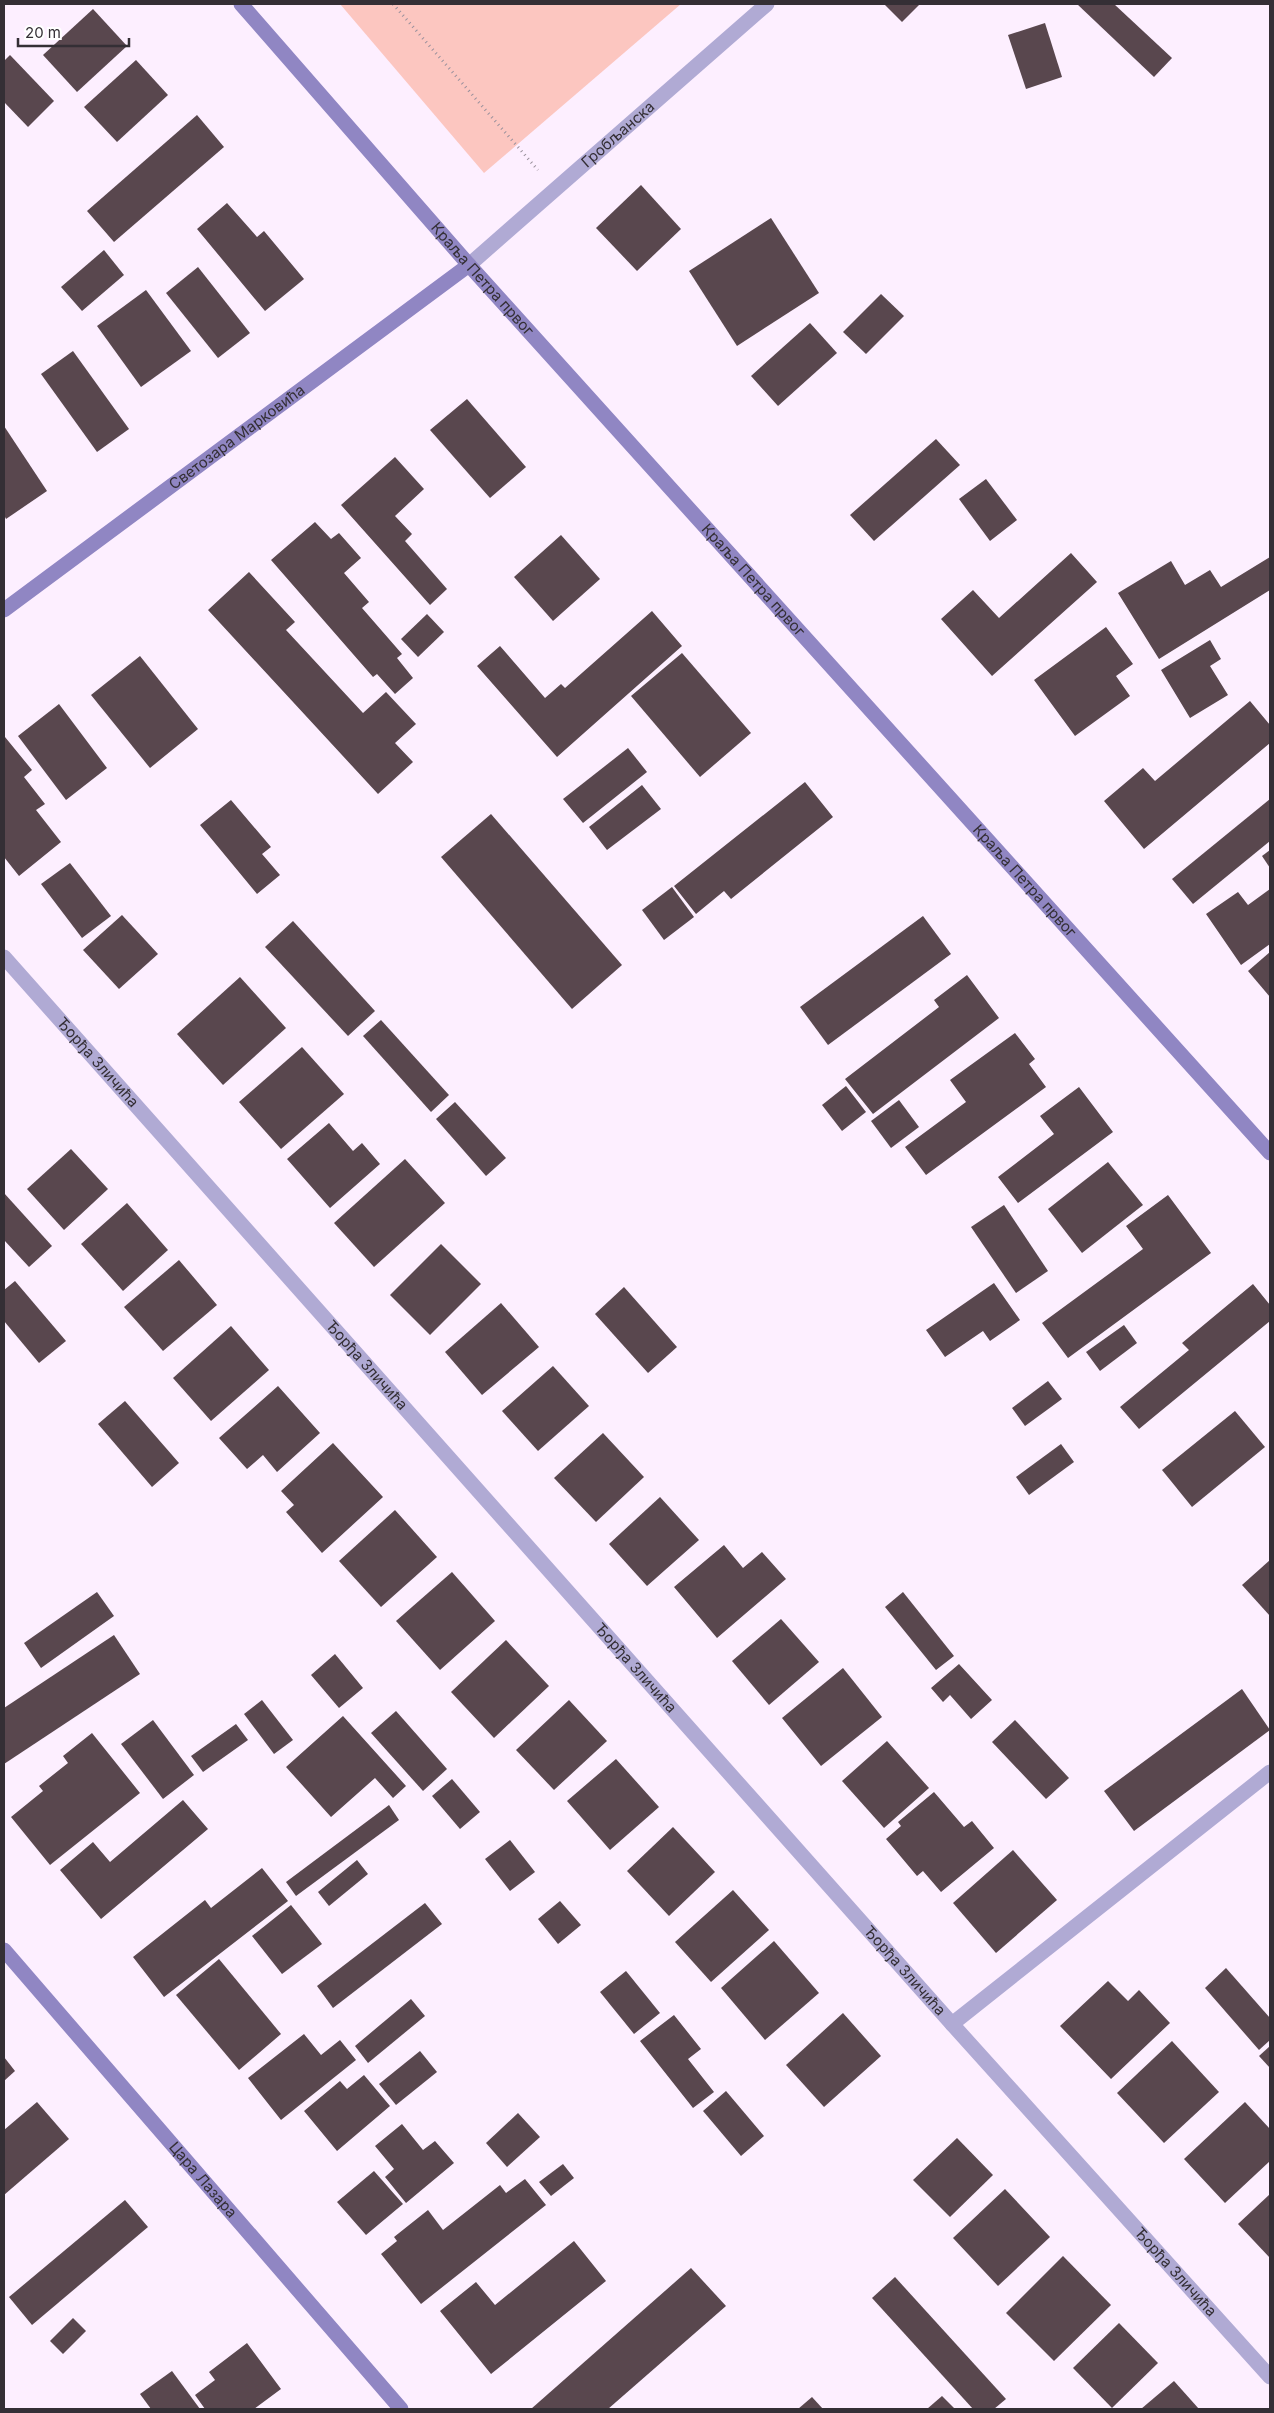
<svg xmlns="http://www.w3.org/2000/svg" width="1274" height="2413" font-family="Inter,sans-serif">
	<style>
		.green { fill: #fcc6c0 }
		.building { fill: #59474e }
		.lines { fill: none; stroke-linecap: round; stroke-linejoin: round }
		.path { stroke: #9a919c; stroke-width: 3; stroke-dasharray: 1 4; stroke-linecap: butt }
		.street { stroke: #b0aad4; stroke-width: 15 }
		.secondary { stroke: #9086c3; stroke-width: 15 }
		.labels { text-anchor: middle; stroke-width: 5; stroke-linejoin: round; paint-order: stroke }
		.street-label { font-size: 15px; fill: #342f35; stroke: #fff }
	</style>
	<rect width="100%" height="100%" fill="#fdefff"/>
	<polygon class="green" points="340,4 681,4 484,173"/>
	<g class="building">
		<polygon points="884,4 920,4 902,22"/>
		<polygon points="1077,4 1114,4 1172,58 1154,77"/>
		<polygon points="93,9 127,46 77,92 43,55"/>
		<polygon points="1045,23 1062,77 1026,89 1008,35"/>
		<polygon points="10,55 54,101 28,127 4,102 4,61"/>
		<polygon points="136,60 168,95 117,142 84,107"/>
		<polygon points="197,115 224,147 114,242 87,211"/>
		<polygon points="641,185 681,229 637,271 596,228"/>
		<polygon points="227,203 257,237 264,231 304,279 265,311 197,229"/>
		<polygon points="771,218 819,293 737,346 689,271"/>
		<polygon points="104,250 124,275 82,311 61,287"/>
		<polygon points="198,267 250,333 218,358 166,293"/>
		<polygon points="146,290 191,351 141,387 97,326"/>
		<polygon points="881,294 904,316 866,354 843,332"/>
		<polygon points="810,323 837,353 778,406 751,376"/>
		<polygon points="73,351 129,429 97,452 41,374"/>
		<polygon points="467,399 526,467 490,498 430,430"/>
		<polygon points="4,426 47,491 6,519 4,515"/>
		<polygon points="936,439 960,465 874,541 850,515"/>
		<polygon points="395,457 424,489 395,516 412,534 405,541 447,589 430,605 341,505"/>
		<polygon points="986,479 1017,520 990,541 959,499"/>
		<polygon points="315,522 331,539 339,533 361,558 344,573 369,602 362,608 402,654 397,658 413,678 395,694 377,674 373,677 271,560"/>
		<polygon points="561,535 600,579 553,621 514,577"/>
		<polygon points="1071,553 1097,582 992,676 941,619 973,590 999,618"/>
		<polygon points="1270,557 1270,590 1159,659 1118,593 1171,561 1185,585 1210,570 1221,587"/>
		<polygon points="249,572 295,622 286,630 363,713 386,692 416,724 395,743 413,762 378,794 208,610"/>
		<polygon points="652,611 682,646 557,757 477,666 500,646 545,698 561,684 565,688"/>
		<polygon points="427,614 444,632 418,657 401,639"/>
		<polygon points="1106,627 1133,664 1116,676 1130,696 1075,736 1034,680"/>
		<polygon points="1210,640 1221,659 1210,666 1228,695 1190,718 1161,670"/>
		<polygon points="682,653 751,733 700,777 631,696"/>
		<polygon points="140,656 198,729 150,768 91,695"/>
		<polygon points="1250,701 1270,725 1270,743 1144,849 1104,801 1143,768 1155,781"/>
		<polygon points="59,704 107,768 66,800 18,736"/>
		<polygon points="5,737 32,770 24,777 45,804 36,810 61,842 19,876 4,857"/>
		<polygon points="628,748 647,772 583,823 563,799"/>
		<polygon points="805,782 833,817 731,899 724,891 696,914 674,886"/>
		<polygon points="642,785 661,809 607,850 589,827"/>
		<polygon points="1270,799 1270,841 1193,904 1172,879"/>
		<polygon points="231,800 271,847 262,854 280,875 257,894 200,825"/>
		<polygon points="491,814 622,965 572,1009 441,857"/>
		<polygon points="1270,850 1270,868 1262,856"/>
		<polygon points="70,863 111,916 82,938 41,884"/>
		<polygon points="672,887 694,917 664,940 642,910"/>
		<polygon points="1270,889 1270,944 1241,965 1206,914 1238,892 1248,905"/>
		<polygon points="122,915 158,954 119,989 83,950"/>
		<polygon points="923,916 951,954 828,1045 800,1007"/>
		<polygon points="293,921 375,1011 348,1036 265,947"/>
		<polygon points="1270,952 1270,997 1248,971"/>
		<polygon points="967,975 999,1018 873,1114 845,1079 939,1007 934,1000"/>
		<polygon points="240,977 286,1028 223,1085 177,1034"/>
		<polygon points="381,1020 449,1095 431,1112 363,1036"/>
		<polygon points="1015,1033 1035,1059 1029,1064 1046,1087 926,1175 905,1147 966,1102 950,1080"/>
		<polygon points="302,1047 344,1094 281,1149 239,1102"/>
		<polygon points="846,1086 866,1112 842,1131 822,1105"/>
		<polygon points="1079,1087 1113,1132 1018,1203 998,1177 1054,1134 1040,1116"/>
		<polygon points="899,1100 919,1127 891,1148 871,1121"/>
		<polygon points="455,1102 506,1158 486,1176 436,1119"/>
		<polygon points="329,1123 353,1151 362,1143 380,1164 330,1208 287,1159"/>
		<polygon points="71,1149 108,1189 64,1230 27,1189"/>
		<polygon points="405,1159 445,1203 374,1267 334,1223"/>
		<polygon points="1108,1162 1143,1205 1082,1253 1048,1209"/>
		<polygon points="4,1193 52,1246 29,1267 4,1240"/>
		<polygon points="1168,1195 1211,1253 1068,1358 1042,1323 1143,1249 1126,1226"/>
		<polygon points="127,1203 168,1250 123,1291 81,1244"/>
		<polygon points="1004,1205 1048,1271 1016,1293 971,1227"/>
		<polygon points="441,1244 481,1284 430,1335 390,1295"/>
		<polygon points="179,1260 217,1305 163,1351 124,1307"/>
		<polygon points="15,1281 66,1341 39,1363 4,1321 4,1290"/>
		<polygon points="994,1283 1020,1320 990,1341 983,1331 945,1357 926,1330"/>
		<polygon points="1253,1284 1270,1305 1270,1321 1139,1429 1120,1407 1189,1350 1182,1343"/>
		<polygon points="624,1287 677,1347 648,1373 595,1314"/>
		<polygon points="501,1303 539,1347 482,1395 445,1352"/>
		<polygon points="1124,1325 1137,1343 1100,1371 1086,1352"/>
		<polygon points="231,1326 269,1370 211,1421 173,1378"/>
		<polygon points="553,1366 589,1406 538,1451 502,1411"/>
		<polygon points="1048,1381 1062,1399 1025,1426 1012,1408"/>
		<polygon points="278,1386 320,1433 277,1472 263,1455 247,1469 219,1438"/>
		<polygon points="125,1401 179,1463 152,1487 98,1424"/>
		<polygon points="1235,1411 1265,1447 1192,1507 1162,1470"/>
		<polygon points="603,1433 644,1477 596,1522 554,1478"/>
		<polygon points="333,1443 383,1497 322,1553 286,1512 294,1505 281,1491"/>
		<polygon points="1061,1444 1074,1462 1029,1495 1016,1477"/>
		<polygon points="660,1497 699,1540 647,1586 609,1544"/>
		<polygon points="395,1510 437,1557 381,1607 339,1561"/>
		<polygon points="724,1545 743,1568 762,1552 786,1579 717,1638 674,1587"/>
		<polygon points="1270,1560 1270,1616 1242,1585"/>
		<polygon points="452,1572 495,1621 440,1670 396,1621"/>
		<polygon points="97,1592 114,1616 41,1668 24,1643"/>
		<polygon points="903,1592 954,1656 936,1670 885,1607"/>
		<polygon points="781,1619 819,1662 769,1705 732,1661"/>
		<polygon points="114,1635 140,1674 4,1764 4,1708"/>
		<polygon points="506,1640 549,1686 494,1738 451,1692"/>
		<polygon points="335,1654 363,1688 339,1708 311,1675"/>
		<polygon points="959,1664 992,1700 971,1719 950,1695 943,1702 931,1688"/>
		<polygon points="843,1668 882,1717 821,1766 782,1718"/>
		<polygon points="1242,1689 1270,1730 1134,1831 1104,1791"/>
		<polygon points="262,1700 293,1740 274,1754 244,1714"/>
		<polygon points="569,1700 607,1741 554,1790 516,1750"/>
		<polygon points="396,1711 447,1769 423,1791 371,1733"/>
		<polygon points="343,1716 406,1786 393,1798 375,1778 331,1817 286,1767"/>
		<polygon points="153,1720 194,1775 163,1799 121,1744"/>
		<polygon points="1015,1720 1069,1778 1046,1799 992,1742"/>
		<polygon points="236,1724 248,1740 203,1772 191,1756"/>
		<polygon points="92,1733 140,1793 50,1865 11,1817 43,1791 39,1786 68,1763 63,1756"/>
		<polygon points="887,1741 929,1788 884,1828 842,1781"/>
		<polygon points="616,1759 659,1807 610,1850 567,1801"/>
		<polygon points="452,1779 480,1812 460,1829 432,1796"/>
		<polygon points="934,1792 964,1827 972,1821 994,1848 941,1892 923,1871 917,1876 886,1839 901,1826 898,1822"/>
		<polygon points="183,1800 208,1829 101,1919 60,1870 93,1842 110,1862"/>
		<polygon points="389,1805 399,1820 296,1896 286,1882"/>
		<polygon points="673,1827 715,1872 669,1916 627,1871"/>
		<polygon points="510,1840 535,1872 510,1891 485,1859"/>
		<polygon points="1013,1850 1057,1900 996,1953 953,1903"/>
		<polygon points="357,1860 368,1874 329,1906 318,1892"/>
		<polygon points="262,1868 288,1901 164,1997 133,1957 205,1900 211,1908"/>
		<polygon points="733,1890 769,1930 711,1982 675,1942"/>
		<polygon points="560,1901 581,1925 558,1944 538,1919"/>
		<polygon points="425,1903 442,1924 333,2008 317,1986"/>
		<polygon points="291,1905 322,1944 282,1974 252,1936"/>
		<polygon points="774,1941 819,1993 765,2040 721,1988"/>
		<polygon points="219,1959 281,2034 239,2070 176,1995"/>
		<polygon points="1226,1968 1270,2018 1270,2040 1259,2050 1205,1988"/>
		<polygon points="626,1971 660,2013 634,2034 600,1992"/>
		<polygon points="1108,1981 1128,2001 1139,1990 1170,2023 1111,2079 1060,2026"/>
		<polygon points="411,1999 425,2016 368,2063 355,2046"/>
		<polygon points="843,2013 881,2056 824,2107 786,2065"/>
		<polygon points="674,2015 701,2049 688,2059 714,2092 693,2108 640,2041"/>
		<polygon points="304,2034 321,2055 340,2040 356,2060 281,2120 248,2078"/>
		<polygon points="1172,2041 1219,2092 1164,2143 1117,2093"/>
		<polygon points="1270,2046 1270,2068 1259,2056"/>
		<polygon points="420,2051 437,2072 396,2105 379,2084"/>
		<polygon points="4,2057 15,2071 4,2081"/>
		<polygon points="364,2075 390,2106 337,2151 304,2111 340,2081 347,2089"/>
		<polygon points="726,2091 764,2136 741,2156 703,2111"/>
		<polygon points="37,2102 69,2139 4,2195 4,2130"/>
		<polygon points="1245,2102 1270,2129 1270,2161 1225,2203 1184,2159"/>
		<polygon points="518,2113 540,2137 507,2167 486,2143"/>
		<polygon points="402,2124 423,2150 435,2141 454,2163 406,2203 385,2177 394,2169 375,2146"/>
		<polygon points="957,2138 993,2175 950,2217 913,2180"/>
		<polygon points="563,2164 574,2178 551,2196 539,2182"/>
		<polygon points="374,2171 403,2204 366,2235 337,2202"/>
		<polygon points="525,2179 546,2205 421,2304 381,2254 397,2241 394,2237 428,2210 443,2230 500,2185 506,2193"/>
		<polygon points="1005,2189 1050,2237 998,2286 953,2238"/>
		<polygon points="1270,2194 1270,2258 1238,2224"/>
		<polygon points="125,2200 148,2227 32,2325 9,2297"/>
		<polygon points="574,2241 606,2281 491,2374 440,2311 476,2282 495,2305"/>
		<polygon points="1063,2256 1111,2305 1054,2361 1006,2313"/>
		<polygon points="691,2268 726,2306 608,2409 531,2409"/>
		<polygon points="895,2277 1006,2399 994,2409 973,2409 872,2298"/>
		<polygon points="73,2318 86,2331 63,2354 50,2341"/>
		<polygon points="1119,2323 1158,2363 1112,2408 1073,2368"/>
		<polygon points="247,2343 281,2389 254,2409 205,2409 195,2395 215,2380 209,2372"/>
		<polygon points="172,2371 200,2409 151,2409 140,2394"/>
		<polygon points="1174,2381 1199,2409 1141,2409"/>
		<polygon points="942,2396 955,2409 927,2409"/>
		<polygon points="812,2397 823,2409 798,2409"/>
	</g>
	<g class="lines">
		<polyline class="path" points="393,4 538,170"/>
		<g class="street">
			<path id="s1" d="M469,265l298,-261"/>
			<path id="s2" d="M4,957l948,1067 318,353"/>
			<polyline points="952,2024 1270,1772"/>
		</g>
		<g class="secondary">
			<path id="s3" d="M241,4l228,261 801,888"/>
			<path id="s4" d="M4,610l465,-345"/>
			<path id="s5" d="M4,1950l397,459"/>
		</g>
	</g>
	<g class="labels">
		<g class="street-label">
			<text dy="5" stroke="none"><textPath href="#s1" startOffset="198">Гробљанска</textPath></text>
			<text dy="5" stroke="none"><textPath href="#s3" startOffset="366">Краља Петра првог</textPath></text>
			<text dy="5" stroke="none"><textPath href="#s4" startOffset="290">Светозара Марковића</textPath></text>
			<text dy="5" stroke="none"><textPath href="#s3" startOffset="771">Краља Петра првог</textPath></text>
			<text dy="5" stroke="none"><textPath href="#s3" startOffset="1176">Краља Петра првог</textPath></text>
			<text dy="5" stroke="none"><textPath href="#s2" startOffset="141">Ђорђа Зличића</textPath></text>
			<text dy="5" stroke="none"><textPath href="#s2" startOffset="546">Ђорђа Зличића</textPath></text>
			<text dy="5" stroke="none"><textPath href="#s2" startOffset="951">Ђорђа Зличића</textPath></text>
			<text dy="5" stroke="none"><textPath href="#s2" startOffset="1356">Ђорђа Зличића</textPath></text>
			<text dy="5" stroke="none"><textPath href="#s5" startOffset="304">Цара Лазара</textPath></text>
			<text dy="5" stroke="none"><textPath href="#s2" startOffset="1761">Ђорђа Зличића</textPath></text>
		</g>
	</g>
	<rect width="1274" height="2413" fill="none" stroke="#342f35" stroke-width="10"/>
	<path d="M18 38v8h111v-8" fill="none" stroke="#342f35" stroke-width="2.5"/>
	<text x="25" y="38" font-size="15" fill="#342f35" stroke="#ffffff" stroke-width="4" paint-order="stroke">20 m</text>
</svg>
